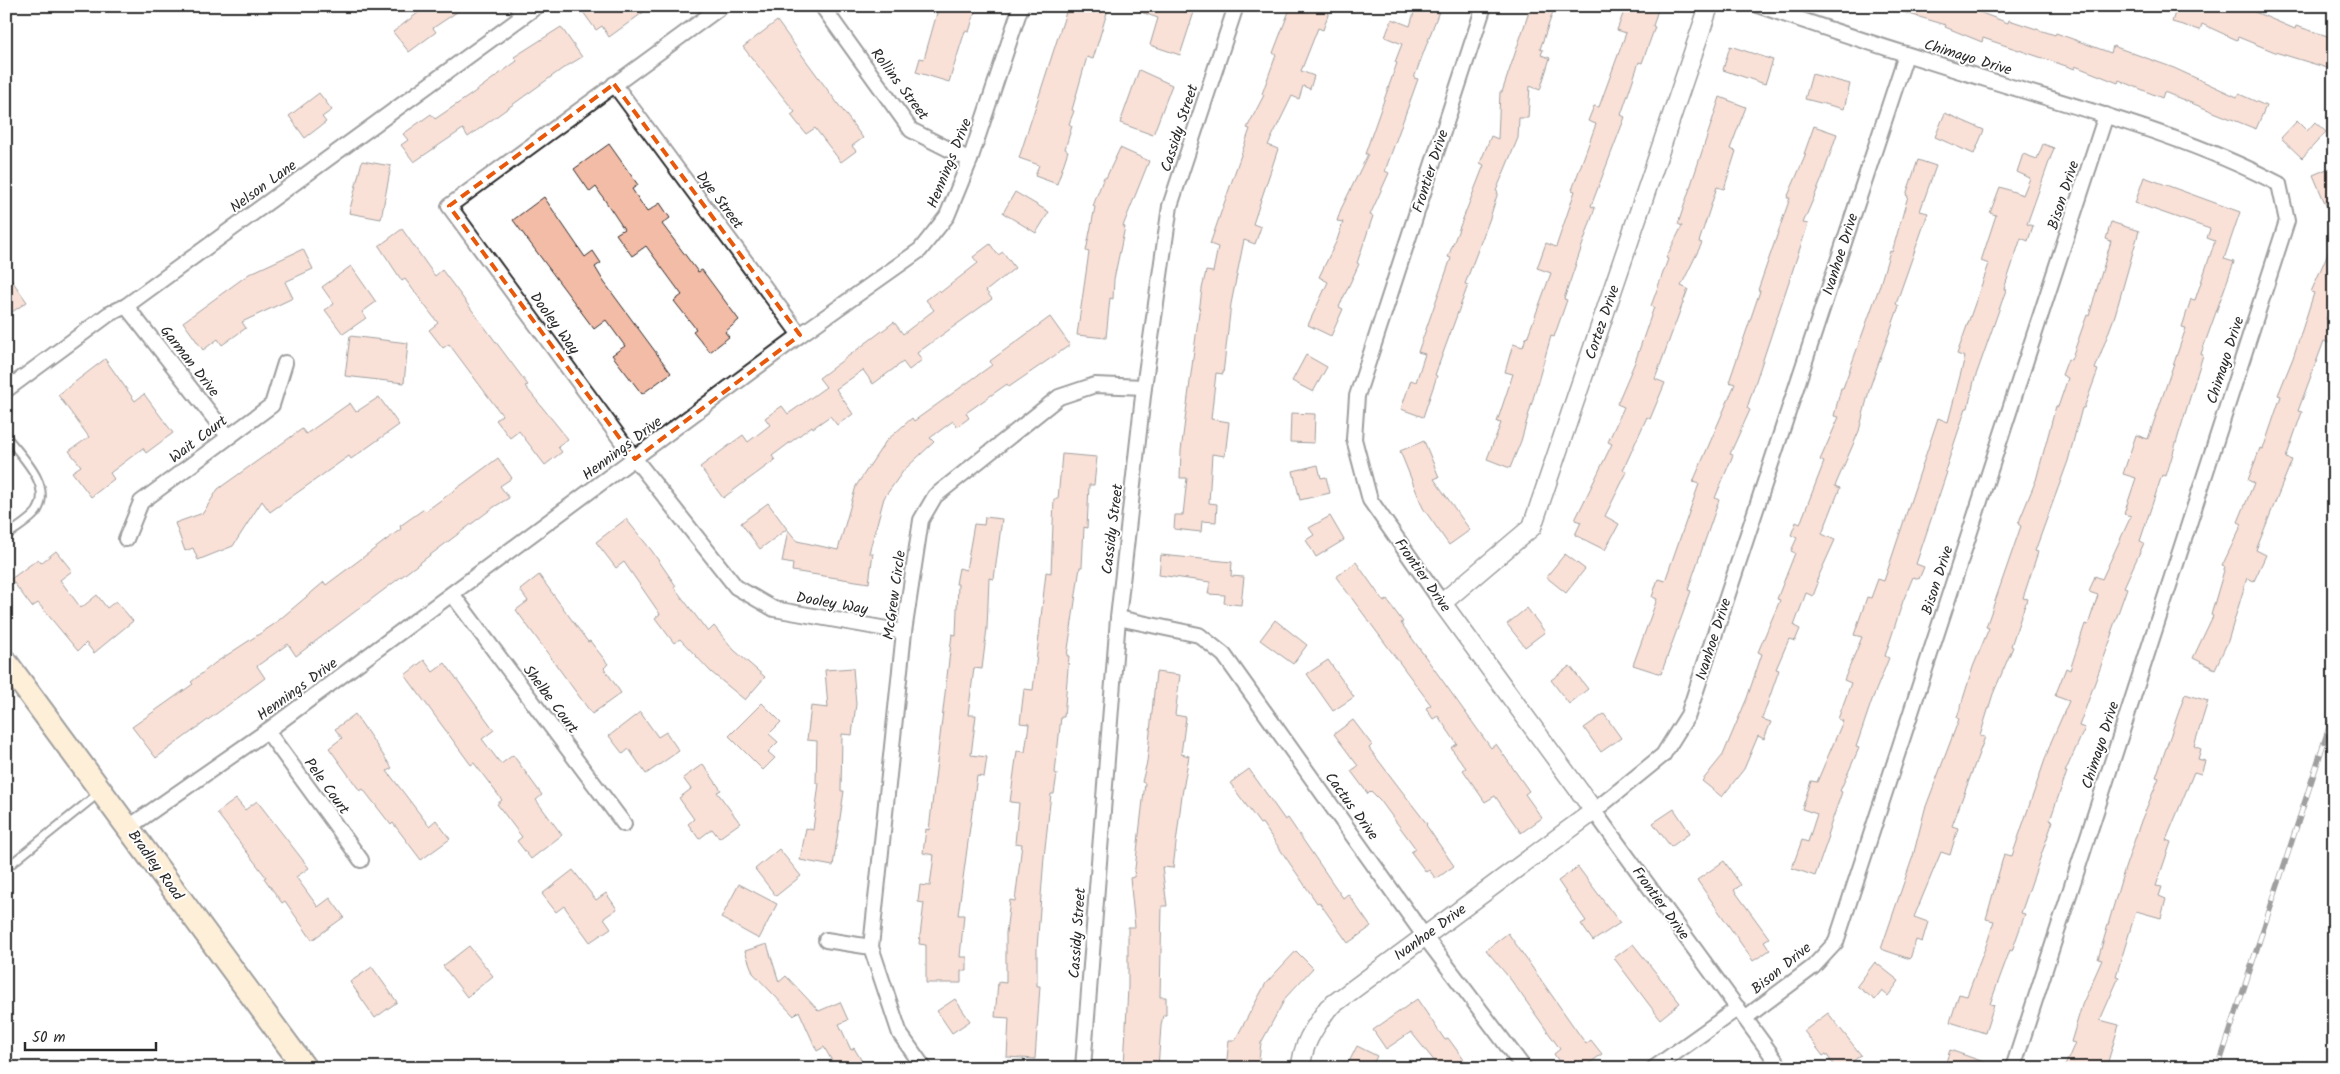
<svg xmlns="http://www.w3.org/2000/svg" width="2340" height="1074" font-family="Kalam,sans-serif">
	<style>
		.building { fill: #f3bca7; stroke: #2b2b2b }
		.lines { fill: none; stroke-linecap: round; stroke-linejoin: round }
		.service-casing { stroke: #2b2b2b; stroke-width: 11 }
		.minor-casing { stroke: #2b2b2b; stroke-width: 18 }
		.tertiary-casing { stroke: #2b2b2b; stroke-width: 21 }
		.primary-casing { stroke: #2b2b2b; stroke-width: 26 }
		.service { stroke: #fff; stroke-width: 7 }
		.minor { stroke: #fff; stroke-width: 14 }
		.tertiary { stroke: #fff; stroke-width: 18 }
		.primary { stroke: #fddcac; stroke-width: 22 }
		.rail-casing { stroke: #2b2b2b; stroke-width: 5.5 }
		.rail { stroke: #fff; stroke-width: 4; stroke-dasharray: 11; stroke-linecap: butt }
		.marked { fill: none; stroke: #e8590c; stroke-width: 4; stroke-dasharray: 10 6; stroke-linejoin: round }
		.labels { text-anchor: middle; stroke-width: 4; stroke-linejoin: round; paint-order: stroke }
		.street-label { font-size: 15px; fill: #2b2b2b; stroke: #fff }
	</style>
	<rect width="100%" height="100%" fill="#fff"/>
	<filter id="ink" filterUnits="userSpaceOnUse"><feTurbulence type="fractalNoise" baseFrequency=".02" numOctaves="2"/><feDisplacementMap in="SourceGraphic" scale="10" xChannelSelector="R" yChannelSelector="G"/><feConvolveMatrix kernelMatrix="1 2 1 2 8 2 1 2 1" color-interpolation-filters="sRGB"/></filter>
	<g filter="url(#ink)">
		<g class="building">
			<polygon points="427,6 466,6 433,28 436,32 409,52 393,32"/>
			<polygon points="592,6 652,6 609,37 602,26 596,30 583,12"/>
			<polygon points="939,6 957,6 975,12 969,32 965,31 949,82 916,72 920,58 924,59"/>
			<polygon points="1068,6 1109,6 1093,59 1087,57 1072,110 1074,111 1069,124 1072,126 1065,149 1068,151 1057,184 1035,176 1039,165 1019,158"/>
			<polygon points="1130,6 1196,6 1180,55 1150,45 1158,18 1130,8"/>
			<polygon points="1291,6 1331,6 1323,30 1318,28 1301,71 1314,76 1310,89 1303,86 1299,99 1292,96 1268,145 1278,149 1253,224 1261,227 1255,244 1244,240 1231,304 1223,374 1216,373 1211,419 1229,422 1225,456 1212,454 1209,503 1217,504 1216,522 1202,521 1201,532 1174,529 1175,515 1183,515 1187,478 1180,478 1181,451 1202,289 1206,271 1213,272 1218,247 1210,244 1250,129 1247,128 1264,95 1262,94 1276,55 1273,53"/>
			<polygon points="1416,6 1441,6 1414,78 1418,79 1385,171 1389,173 1370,215 1373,216 1357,263 1359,264 1339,307 1343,309 1331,336 1308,325 1328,282 1319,277 1337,240 1343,222 1337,221 1341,209 1368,154 1365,154 1397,63 1395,62 1402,44 1385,37 1392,19 1410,26"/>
			<polygon points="1531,6 1555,6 1540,49 1543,50 1541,55 1550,58 1540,90 1530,86 1528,118 1519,118 1518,138 1496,191 1498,192 1490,218 1465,284 1468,285 1435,375 1437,376 1423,417 1401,409 1411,380 1416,382 1425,354 1418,352 1451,258 1448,257 1484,165 1480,163 1491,136 1498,139 1500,92 1502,92"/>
			<polygon points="1626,6 1659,6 1653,26 1655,27 1642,63 1639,62 1621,115 1625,117 1591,206 1595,208 1564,299 1567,300 1554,337 1551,336 1521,441 1510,468 1487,459 1501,423 1497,422 1513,374 1505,372 1513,344 1523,347 1526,337 1527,338 1551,273 1537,268 1546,243 1556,247 1575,191 1572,190 1596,124 1588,121 1594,106 1599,107 1626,33 1617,30"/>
			<polygon points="1897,6 1963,6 2008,23 2009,20 2055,35 2056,33 2111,53 2113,46 2174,68 2237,97 2239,94 2266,106 2256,129 2164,92 2162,98 2119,80 2118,83 2075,66 2075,69 1983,38 1982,42 1945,27 1946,25 1896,10"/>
			<polygon points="2177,6 2241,6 2295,29 2296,26 2334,38 2334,70 2275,52 2238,37 2237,40 2202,24 2200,30 2172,22"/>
			<polygon points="777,21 863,138 852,146 856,151 841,162 815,128 806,134 791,115 795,112 743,47"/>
			<polygon points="561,27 582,57 562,69 468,137 463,129 414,162 401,145 408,140 403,134 431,114 435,119 469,96 517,61 514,57"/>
			<polygon points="1730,46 1773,60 1765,84 1723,70"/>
			<polygon points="1139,70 1172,85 1153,135 1120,123"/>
			<polygon points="1812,74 1850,84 1844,109 1805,99"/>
			<polygon points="319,93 332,110 322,117 326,122 305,138 289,116"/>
			<polygon points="1720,97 1746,107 1730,149 1736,151 1724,189 1717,187 1699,242 1702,243 1681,286 1688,289 1655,379 1665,383 1650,419 1647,417 1623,470 1627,472 1605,516 1619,524 1605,550 1575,535 1581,522 1575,520 1612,444 1608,442 1624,407 1617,404 1635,362 1654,307 1651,306 1668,259 1666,258 1682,226 1678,224"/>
			<polygon points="1945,113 1984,130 1974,154 1935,137"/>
			<polygon points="2297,121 2307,131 2315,122 2326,132 2302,158 2281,138"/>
			<polygon points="1814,126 1837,134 1821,181 1803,223 1808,224 1747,408 1750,410 1730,454 1733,455 1715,498 1719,500 1688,590 1691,591 1661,674 1633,665 1657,599 1652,597 1658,579 1665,581 1699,484 1693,482 1735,384 1729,382 1760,291 1758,290 1790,198 1787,198 1806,154 1804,154"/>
			<polygon points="609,144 638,185 632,189 647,212 660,203 670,218 662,224 698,272 702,270 739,320 725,332 729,337 710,352 693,331 696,329 674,301 682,295 646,246 632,256 616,234 624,229 596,187 590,192 574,169"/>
			<polygon points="2043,144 2054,148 2027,224 2033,226 2028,241 2021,238 2004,289 2006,290 1974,381 1968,408 1966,408 1945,471 1947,472 1916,564 1924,567 1919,579 1913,577 1903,601 1885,656 1889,658 1872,700 1856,747 1859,748 1840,791 1842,792 1827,835 1829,836 1815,876 1792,868 1802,840 1808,842 1817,814 1802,809 1811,781 1817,782 1843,721 1838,719 1851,683 1844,680 1862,637 1854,635 1867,597 1871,598 1878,579 1884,581 1938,418 1948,422 1965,357 1957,354 1989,264 1981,261 1996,215 1990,213 2000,187 2023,195 2030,178 2017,172 2023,154 2037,159"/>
			<polygon points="1120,148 1149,161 1123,226 1125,227 1114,279 1113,299 1110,298 1106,338 1077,335 1089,252 1086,251 1095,207 1093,206 1104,177 1106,178"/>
			<polygon points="1918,160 1936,166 1920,211 1928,213 1896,304 1899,306 1870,387 1859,431 1835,486 1840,488 1822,534 1835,540 1816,582 1818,583 1813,596 1806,593 1794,626 1800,629 1795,641 1789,639 1776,669 1779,670 1762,719 1771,722 1764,739 1758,736 1744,769 1722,797 1702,781 1723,755 1747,698 1762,654 1758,652 1780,600 1777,599 1795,553 1791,551 1797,538 1791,535 1796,522 1800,524 1824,462 1820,460 1839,417 1834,416 1841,388 1843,388 1879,288 1890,251 1892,252 1908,196 1906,195"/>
			<polygon points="362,161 391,166 381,219 349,213"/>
			<polygon points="2334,166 2334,224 2313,175"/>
			<polygon points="2144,177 2240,212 2224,259 2234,262 2201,354 2203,355 2166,476 2162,475 2140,541 2144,543 2124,587 2127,588 2111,633 2113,633 2079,726 2085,728 2065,772 2067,772 2050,820 2053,821 2021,913 2025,914 2012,951 2010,950 1990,1004 1994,1005 1985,1033 1950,1022 1959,994 1967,996 1987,943 1994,921 1986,919 2004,854 2012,856 2051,742 2069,701 2055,696 2066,668 2070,670 2085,624 2088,625 2098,595 2089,592 2095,576 2102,579 2131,516 2124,514 2136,478 2123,474 2136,435 2148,439 2186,328 2182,327 2191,299 2195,300 2215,241 2207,238 2210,229 2135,203"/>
			<polygon points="1015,192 1049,212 1036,233 1003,213"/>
			<polygon points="544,197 585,257 593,251 601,263 595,267 604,282 671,373 642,394 612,355 625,346 606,320 594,329 513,220"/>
			<polygon points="2111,222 2139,231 2115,315 2095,369 2098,370 2084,408 2082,408 2068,461 2035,551 2038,552 2023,598 2027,599 2011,646 2013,647 1993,694 1980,736 1985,737 1952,826 1958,828 1950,855 1941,852 1914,917 1928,922 1922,942 1916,940 1910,959 1881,949 1913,856 1925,809 1959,719 1957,718 1973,667 1989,628 1986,627 2021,526 2018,524 2036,480 2056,406 2058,407 2068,378 2062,375 2068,359 2071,360 2087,315 2089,316 2111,241 2106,239"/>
			<polygon points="402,229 435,276 442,270 528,385 525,386 568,439 558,447 562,452 545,465 519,431 510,438 496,420 502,415 449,344 443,348 429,330 438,323 405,279 402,281 379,246"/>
			<polygon points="2334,239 2334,302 2326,319 2334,321 2334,326 2329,343 2324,341 2298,411 2302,412 2286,458 2292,460 2256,550 2266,555 2254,581 2247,578 2228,641 2215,669 2193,658 2213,616 2211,615 2225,567 2222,566 2242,524 2238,522 2254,483 2248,480 2260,448 2263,449 2281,396 2278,395 2293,358 2314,293 2311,292"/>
			<polygon points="990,244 998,255 1003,252 1015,268 986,291 992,299 917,353 922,360 909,370 903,362 873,384 863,370 836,389 853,414 837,425 830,416 813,428 812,426 772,456 775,460 723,498 700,467 743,435 748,442 770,425 765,418 782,406 788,414 826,387 819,378 894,322 903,334 934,310 926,300 939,290 941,292 978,263 973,257"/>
			<polygon points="303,249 313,269 285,282 293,298 242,322 246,328 222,345 218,339 203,350 183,322 249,274"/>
			<polygon points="351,266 376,302 362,312 366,318 343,334 325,310 334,304 322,287"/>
			<polygon points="6,272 27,302 6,316"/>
			<polygon points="1050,317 1070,345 1009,387 1007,384 966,413 969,418 957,427 953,421 930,438 934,442 904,470 884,498 869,553 873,553 869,583 792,571 793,564 782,562 788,530 797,541 838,550 856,486 886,441 912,418 914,421 992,365 990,361"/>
			<polygon points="350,336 408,343 404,383 345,376"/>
			<polygon points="1306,355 1327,367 1313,392 1292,381"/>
			<polygon points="105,359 135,401 144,394 173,433 146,453 143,448 110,473 114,479 91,497 72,472 81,466 69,451 89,437 58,395"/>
			<polygon points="379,397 399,425 351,459 349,456 270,512 262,501 233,546 198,560 193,548 185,551 175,523 203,513 218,489 302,429 306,434 350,403 356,412"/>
			<polygon points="1291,413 1315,414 1314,443 1290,442"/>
			<polygon points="1424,441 1439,477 1434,479 1470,530 1449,545 1423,508 1400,451"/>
			<polygon points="1062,454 1097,457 1094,485 1089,485 1087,528 1084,527 1082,567 1080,567 1067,656 1069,656 1064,717 1061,717 1055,773 1057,774 1054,794 1051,794 1044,857 1037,948 1037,986 1040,986 1035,1059 1007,1057 1009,1018 995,1017 998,982 1006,983 1006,933 1010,900 1015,901 1022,844 1015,843 1019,803 1010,802 1017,751 1025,752 1029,724 1020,723 1024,689 1033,690 1046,572 1051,573 1054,499 1058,499"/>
			<polygon points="498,458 512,478 500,486 509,498 494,507 296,656 288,644 257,666 265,678 156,758 132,727 193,684 191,682 215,663 273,625 324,582 326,585 401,529 400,526 424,509 426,511"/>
			<polygon points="1318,465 1321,478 1326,477 1330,493 1300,500 1293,471"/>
			<polygon points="768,503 787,529 760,549 741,523"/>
			<polygon points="1330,516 1344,540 1316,557 1306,540 1314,535 1309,528"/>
			<polygon points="985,517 1002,519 994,579 989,578 987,628 982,669 974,668 968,715 976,715 971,755 987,757 984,777 977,776 958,915 964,915 960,957 967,957 967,971 961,971 961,983 926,983 926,945 919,944 924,903 918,902 920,885 930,886 934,855 923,853 926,829 929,830 952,634 956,635 958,584 956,584 959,568 966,570 974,524 984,525"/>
			<polygon points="626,519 652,551 676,586 674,587 708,632 714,626 734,650 765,677 745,700 711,672 680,639 674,643 655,618 660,614 624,562 616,568 596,542"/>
			<polygon points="56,551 72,571 60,580 81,608 97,595 107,608 116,601 133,621 94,653 86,643 78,651 38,603 32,607 11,579 38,559 41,563"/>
			<polygon points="1565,554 1585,569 1566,593 1546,577"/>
			<polygon points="1161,555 1232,562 1231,576 1244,577 1241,605 1224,603 1225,595 1208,594 1210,582 1159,575"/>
			<polygon points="1356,562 1384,602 1387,600 1403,622 1401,623 1491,748 1496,744 1529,791 1525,794 1542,818 1521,833 1495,796 1485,802 1463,770 1466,768 1451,748 1457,744 1438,716 1433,719 1426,708 1431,705 1336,577"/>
			<polygon points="539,575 588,642 590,641 608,664 604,668 621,693 592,714 516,610 528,601 520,590"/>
			<polygon points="1527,608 1545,632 1525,647 1507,624"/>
			<polygon points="1275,620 1307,645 1293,664 1260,640"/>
			<polygon points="424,660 433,672 445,663 494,730 482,739 501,764 513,755 542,795 536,800 562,835 531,859 517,841 522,837 497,804 502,800 474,763 471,765 405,675"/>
			<polygon points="1328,660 1354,697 1333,711 1307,674"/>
			<polygon points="1570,666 1588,689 1569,704 1551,680"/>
			<polygon points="853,668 856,704 852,735 842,734 841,791 844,791 833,866 800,860 806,828 813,830 819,783 816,783 817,741 807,740 811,706 828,708 825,670"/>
			<polygon points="1156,672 1180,675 1175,715 1186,717 1181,754 1189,756 1182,795 1173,868 1162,867 1167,906 1162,906 1160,997 1166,997 1166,1015 1163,1015 1161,1026 1158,1068 1124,1066 1128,987 1128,927 1135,927 1130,878 1134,877 1145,783 1142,782 1147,762"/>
			<polygon points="2185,694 2208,701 2194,746 2201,749 2198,759 2205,761 2201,774 2194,772 2166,840 2171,842 2156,886 2162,887 2159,896 2166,899 2161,918 2136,911 2116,976 2119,977 2100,1020 2119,1025 2106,1068 2064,1068 2075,1043 2071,1042 2082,1005 2102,960 2098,959 2122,877 2141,821 2159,778 2156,777"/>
			<polygon points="762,703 781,722 769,734 778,742 768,752 775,758 763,770 729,736"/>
			<polygon points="640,712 658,737 666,732 679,751 646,774 629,749 623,754 609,736"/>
			<polygon points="355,714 392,768 387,771 429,826 436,820 450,839 421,860 393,823 391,825 363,789 360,791 329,748 342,738 335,729"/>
			<polygon points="1604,714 1621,738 1601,752 1584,728"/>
			<polygon points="1353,720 1372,745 1369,748 1427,824 1426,825 1454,866 1436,879 1429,870 1426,872 1411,852 1416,849 1380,800 1371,791 1368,794 1351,771 1358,766 1334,734"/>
			<polygon points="703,764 721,790 717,792 740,823 719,838 712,829 699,839 688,824 694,819 679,798 691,789 683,778"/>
			<polygon points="1249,769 1285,820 1288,818 1343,898 1348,894 1371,927 1348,943 1319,902 1317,903 1262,823 1260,824 1230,783"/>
			<polygon points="236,799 245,810 257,801 309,868 296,877 318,907 330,898 344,917 312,940 285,901 282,903 264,878 266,877 217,813"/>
			<polygon points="1674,809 1690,833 1671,847 1653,823"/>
			<polygon points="779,849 801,876 776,896 755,869"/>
			<polygon points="1724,861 1741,885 1734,890 1769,938 1764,941 1770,950 1753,961 1697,880"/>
			<polygon points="1578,867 1620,923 1593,941 1581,924 1586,921 1558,881"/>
			<polygon points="573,870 596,900 606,893 617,909 604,918 611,928 590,942 564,906 556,912 542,894"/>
			<polygon points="739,884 777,904 759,939 721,918"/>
			<polygon points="1508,933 1586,1044 1591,1040 1602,1054 1583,1068 1563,1068 1554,1054 1560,1049 1511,980 1486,950"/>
			<polygon points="767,944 779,982 786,976 819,1011 840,1002 848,1020 839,1024 851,1050 854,1048 866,1068 836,1068 824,1047 817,1051 799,1011 794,1016 753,973 745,951"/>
			<polygon points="1633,944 1680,1003 1660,1019 1614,958"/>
			<polygon points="469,946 493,976 467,997 443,966"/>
			<polygon points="1296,951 1313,968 1286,997 1261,1043 1258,1068 1226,1068 1229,1040 1235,1040 1266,983"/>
			<polygon points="1875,962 1899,981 1888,996 1882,991 1875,1000 1857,986"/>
			<polygon points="372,967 397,1002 375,1018 350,982"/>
			<polygon points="955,999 970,1021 952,1033 937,1011"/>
			<polygon points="1417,999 1445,1040 1448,1038 1470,1068 1440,1068 1411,1032 1386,1049 1373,1030"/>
			<polygon points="1828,1013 1861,1055 1844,1068 1836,1068 1826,1054 1823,1056 1804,1031"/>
			<polygon points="1357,1046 1377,1056 1371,1068 1346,1068"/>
			<polygon points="1950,1050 1995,1066 1995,1068 1944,1068"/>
		</g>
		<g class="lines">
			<g class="service-casing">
				<g id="service">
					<polyline points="513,6 519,20"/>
					<path d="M6,436c15,20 47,49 31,75 -6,9 -22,18 -31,25"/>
					<polyline points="6,868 99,793"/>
				</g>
			</g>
			<g class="minor-casing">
				<g id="minor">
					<polyline points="722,6 449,206 635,459 736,587 774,609 904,632"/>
					<polyline points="822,6 911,130 970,160"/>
					<path d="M1760,6c82,28 163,54 245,79 92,28 189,54 274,99l8,37 -274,847"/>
					<polyline points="614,84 800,335"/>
					<polyline points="126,306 228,436"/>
					<polyline points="6,390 109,314 126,306 537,6"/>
					<polyline points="126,539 141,502 272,405 285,363"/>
					<polyline points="452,594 624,824"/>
					<polyline points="1442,603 1370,500 1354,439 1357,396 1484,6"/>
					<polyline points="1118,618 1199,635 1224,655 1425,937 1524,1068"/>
					<polyline points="267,731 361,860"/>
					<polyline points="129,827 267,731 800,335 920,250 947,216 970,160 1021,6"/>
					<polyline points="826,940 871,947"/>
					<polyline points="1745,1018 1813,967 1836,942 2106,115"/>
					<polyline points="924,1068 900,1034 871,947 904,632 921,520 935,496 1059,397 1095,385 1144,387"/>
					<polyline points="1083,1068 1118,618 1144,387 1170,206 1236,6"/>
					<polyline points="1654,1068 1738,1008"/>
					<polyline points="1781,1068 1594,811 1663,755 1688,715 1906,55"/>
				</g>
			</g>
			<g class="tertiary-casing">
				<path id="tertiary" d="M1301,1068c1,-24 14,-41 27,-60l266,-197 -152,-208 90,-76 177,-521"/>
			</g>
			<g class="primary-casing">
				<polyline id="primary" points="6,662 305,1068"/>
			</g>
			<use href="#service" class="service"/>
			<use href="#minor" class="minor"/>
			<use href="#tertiary" class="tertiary"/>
			<use href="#primary" class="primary"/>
			<g class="rail-casing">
				<polyline id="rail" points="2218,1068 2334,712"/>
			</g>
			<use href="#rail" class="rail"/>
		</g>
	</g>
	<path d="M0 0H2340V1074H0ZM614,84l186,251 -165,124 -186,-253z" fill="#fff" fill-opacity=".55" fill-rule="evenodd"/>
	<path class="marked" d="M614,84l186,251 -165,124 -186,-253z"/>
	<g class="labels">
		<g class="street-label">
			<text transform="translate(1968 57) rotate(17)" y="5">Chimayo Drive</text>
			<text transform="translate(900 84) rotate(53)" y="5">Rollins Street</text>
			<text transform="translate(1179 128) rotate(-72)" y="5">Cassidy Street</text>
			<text transform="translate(949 163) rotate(-68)" y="5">Hennings Drive</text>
			<text transform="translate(1430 171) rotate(-72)" y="5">Frontier Drive</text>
			<text transform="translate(263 186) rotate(-36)" y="5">Nelson Lane</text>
			<text transform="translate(2063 195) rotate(-72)" y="5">Bison Drive</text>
			<text transform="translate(720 200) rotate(53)" y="5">Dye Street</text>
			<text transform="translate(1840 254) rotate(-72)" y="5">Ivanhoe Drive</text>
			<text transform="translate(1602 322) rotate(-71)" y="5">Cortez Drive</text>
			<text transform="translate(555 323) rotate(54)" y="5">Dooley Way</text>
			<text transform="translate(2225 360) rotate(-72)" y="5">Chimayo Drive</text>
			<text transform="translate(190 361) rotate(52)" y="5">Garman Drive</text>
			<text transform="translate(198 439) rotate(-37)" y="5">Wait Court</text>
			<text transform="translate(622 448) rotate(-37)" y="5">Hennings Drive</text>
			<text transform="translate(1112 529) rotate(-83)" y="5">Cassidy Street</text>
			<text transform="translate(1423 575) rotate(55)" y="5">Frontier Drive</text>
			<text transform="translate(1937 580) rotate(-72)" y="5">Bison Drive</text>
			<text transform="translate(894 595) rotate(-82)" y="5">McGrew Circle</text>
			<text transform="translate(832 603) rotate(10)" y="5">Dooley Way</text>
			<text transform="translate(1713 639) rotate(-72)" y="5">Ivanhoe Drive</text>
			<text transform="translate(297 689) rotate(-36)" y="5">Hennings Drive</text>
			<text transform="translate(551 699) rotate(53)" y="5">Shelbe Court</text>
			<text transform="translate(2100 745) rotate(-72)" y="5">Chimayo Drive</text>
			<text transform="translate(327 786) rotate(54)" y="5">Pele Court</text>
			<text transform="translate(1352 806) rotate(54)" y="5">Cactus Drive</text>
			<text transform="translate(156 865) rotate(54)" y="5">Bradley Road</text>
			<text transform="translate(1661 903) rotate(54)" y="5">Frontier Drive</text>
			<text transform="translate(1430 932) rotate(-36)" y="5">Ivanhoe Drive</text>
			<text transform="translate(1077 933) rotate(-86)" y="5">Cassidy Street</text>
			<text transform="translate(1781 968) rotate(-39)" y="5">Bison Drive</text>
		</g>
	</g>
	<rect width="2340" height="1074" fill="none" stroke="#fff" stroke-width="25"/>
	<rect x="12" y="12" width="2315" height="1049" fill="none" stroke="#2b2b2b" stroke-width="2" filter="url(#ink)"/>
	<path d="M25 1042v8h131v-8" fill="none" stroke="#2b2b2b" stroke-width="2.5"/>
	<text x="32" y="1042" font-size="15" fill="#2b2b2b" stroke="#ffffff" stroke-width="4" paint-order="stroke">50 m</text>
</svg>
